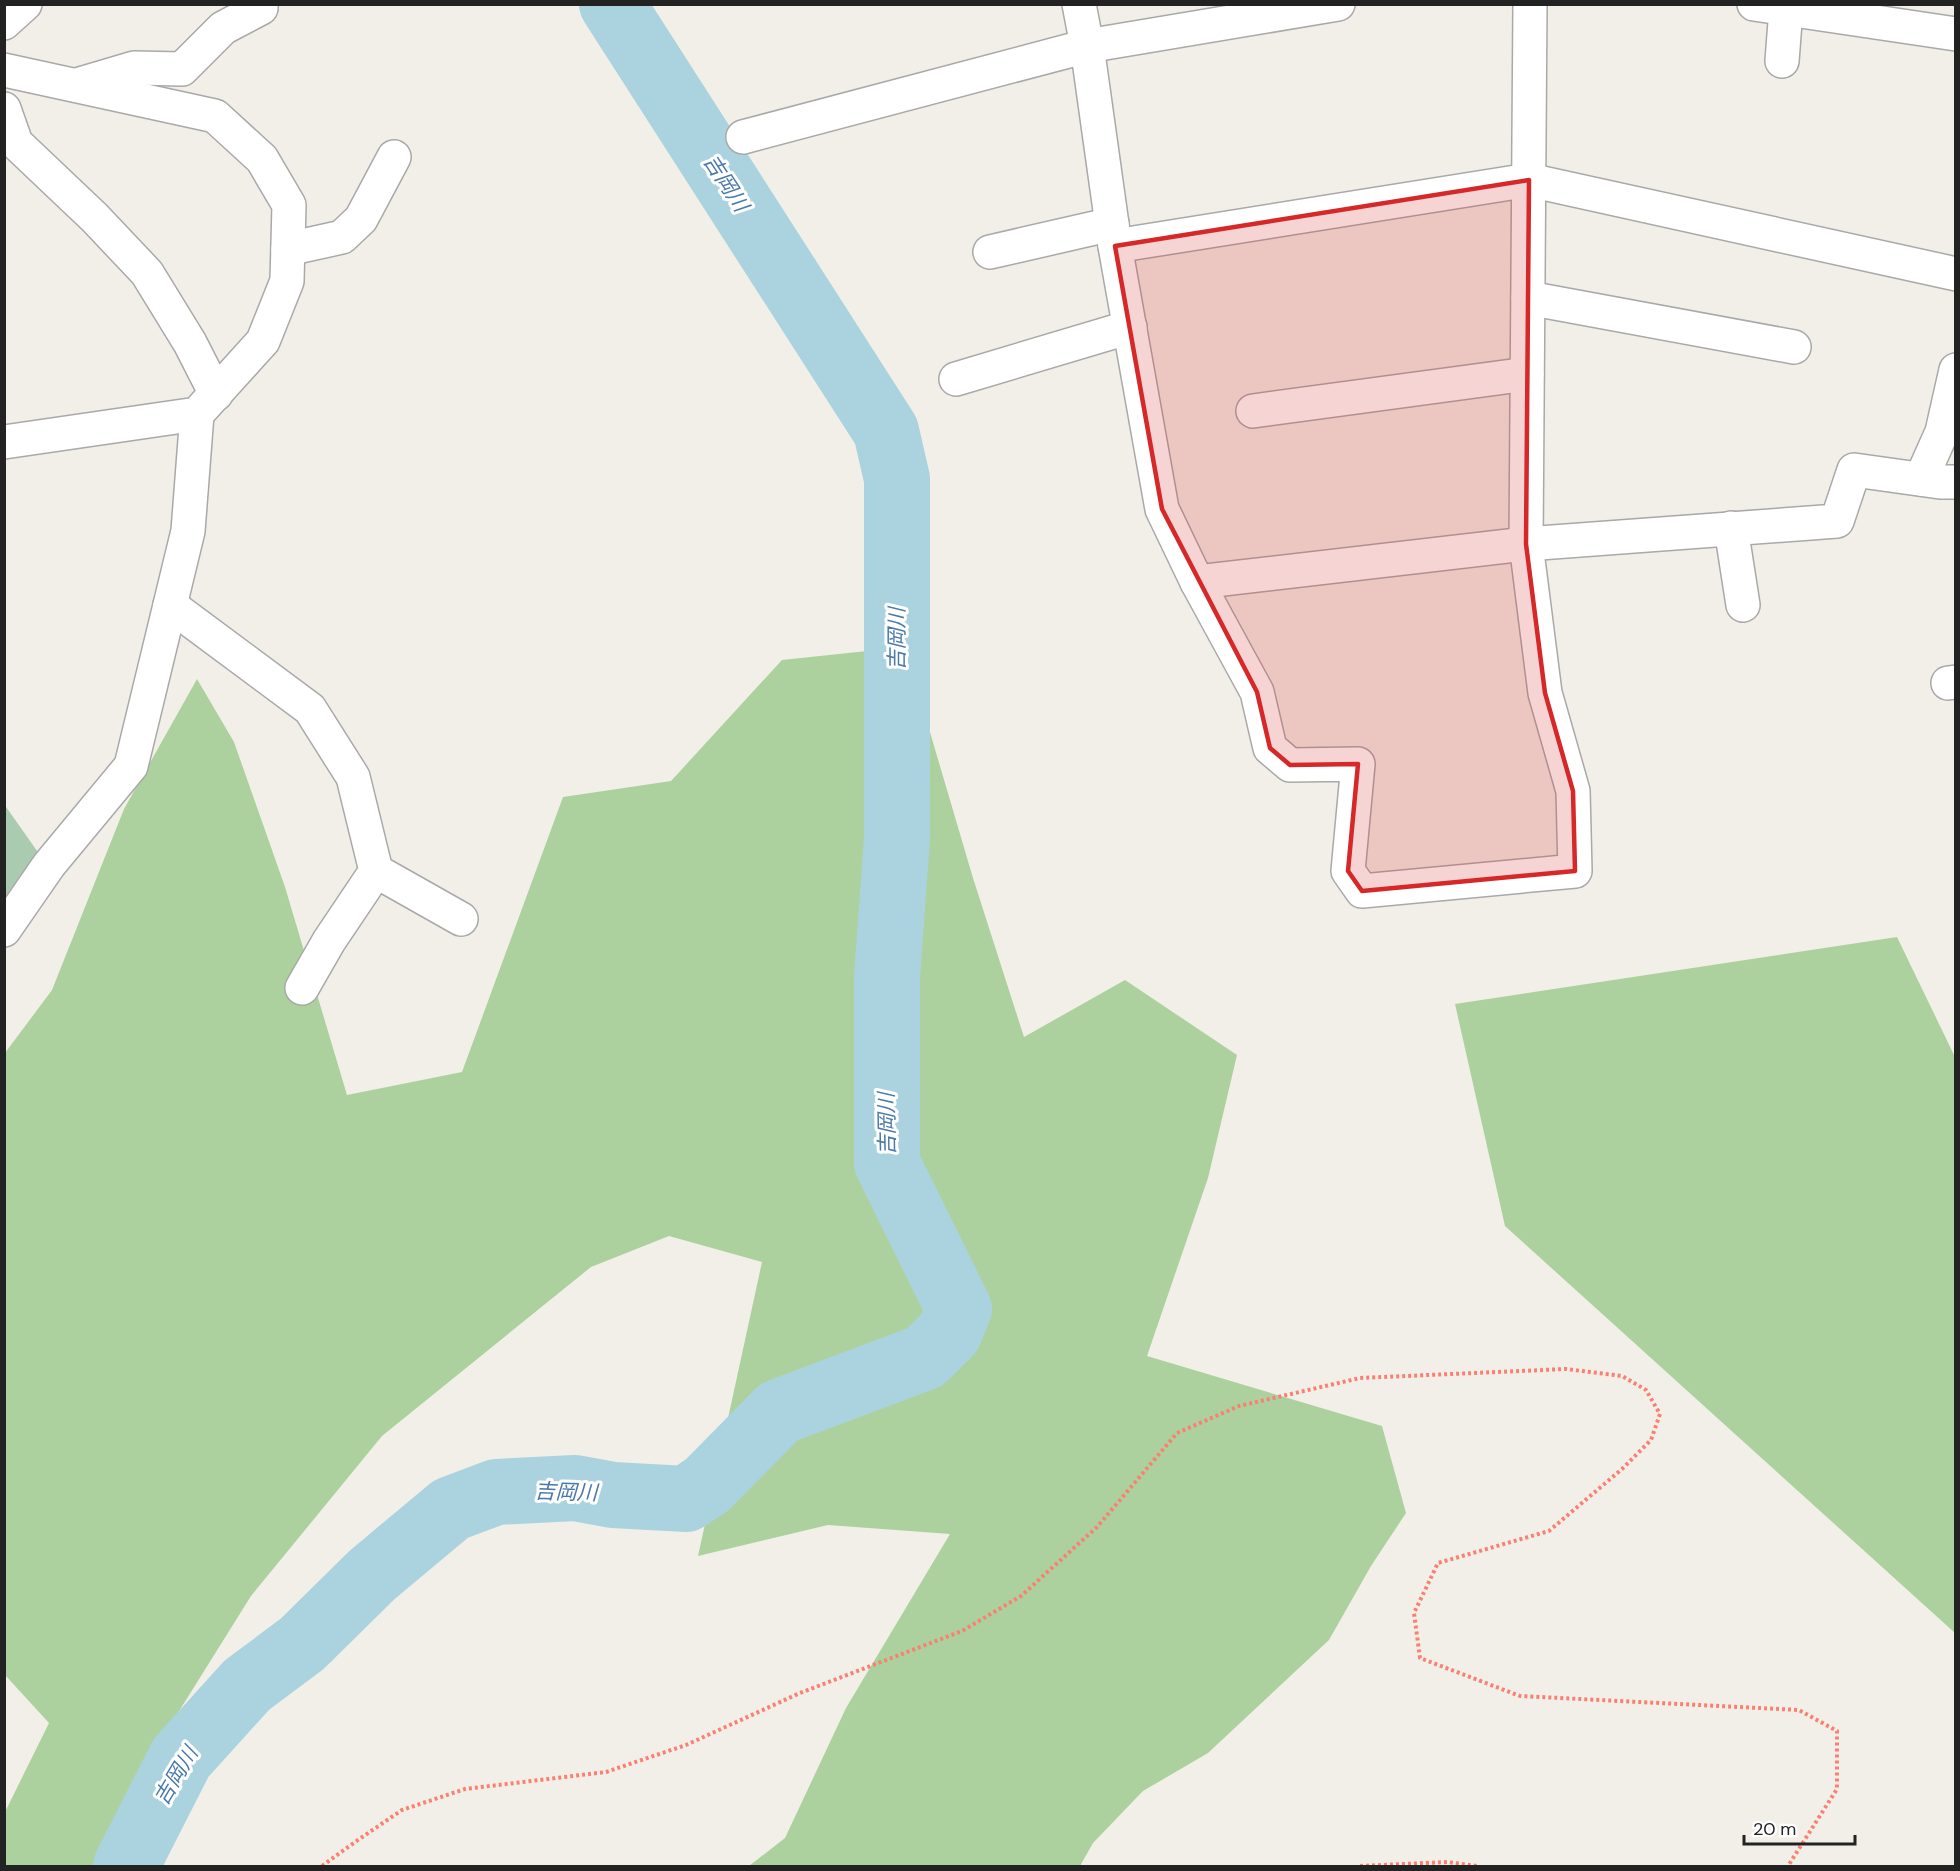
<svg xmlns="http://www.w3.org/2000/svg" width="1960" height="1871" font-family="'DM Sans','Noto Sans JP',sans-serif">
	<style>
		.forest { fill: #add19e }
		.cemetery { fill: #aacbaf }
		.lines { fill: none; stroke-linecap: round; stroke-linejoin: round }
		.river { stroke: #aad3df; stroke-width: 66 }
		.street-casing { stroke: #a9a9a9; stroke-width: 36 }
		.path { stroke: #fa8072; stroke-width: 4; stroke-dasharray: 3 3; stroke-linecap: butt }
		.street { stroke: #fff; stroke-width: 33 }
		.marked { fill: #d62828; fill-opacity: 0.2; stroke: #d62828; stroke-width: 4.5; stroke-linejoin: round }
		.labels { text-anchor: middle; stroke-width: 6; stroke-linejoin: round; paint-order: stroke }
		.water-label { font-size: 21px; font-style: italic; fill: #4a7aab; stroke: #fff }
	</style>
	<rect width="100%" height="100%" fill="#f2efe9"/>
	<g class="forest">
		<polygon points="867,651 927,722 973,878 1024,1037 1125,980 1237,1055 1208,1178 1147,1356 1382,1426 1406,1513 1371,1566 1329,1640 1208,1753 1143,1791 1093,1843 1080,1866 749,1866 785,1838 846,1708 950,1534 828,1525 698,1556 762,1262 669,1236 591,1267 382,1436 251,1596 156,1748 121,1866 5,1866 4,1814 49,1723 5,1675 5,1053 52,990 124,809 197,679 234,742 285,887 347,1095 462,1072 563,797 671,781 782,660"/>
		<polygon points="1897,937 1955,1057 1955,1633 1505,1226 1455,1004"/>
	</g>
	<polygon class="cemetery" points="4,804 42,858 5,899 4,899"/>
	<g class="lines">
		<polyline class="river" points="126,1866 181,1758 247,1685 302,1644 372,1575 451,1509 496,1492 575,1488 613,1495 686,1499 707,1485 779,1412 925,1357 949,1333 959,1309 887,1163 887,977 897,838 897,479 886,431 612,4"/>
		<g class="street-casing">
			<g id="street">
				<polyline points="1079,4 1087,46 1115,246 1162,509 1197,582 1257,692 1270,748 1290,765 1358,764 1348,871 1362,891 1575,871 1573,791 1545,693 1526,544 1530,4"/>
				<polyline points="1754,4 1956,34"/>
				<polyline points="4,23 25,4"/>
				<polyline points="1782,61 1786,9"/>
				<polyline points="4,70 215,116 262,159 289,205 287,281 263,341 197,414 4,442"/>
				<polyline points="80,84 134,68 182,69 223,28 261,8"/>
				<polyline points="4,109 16,143 95,218 147,273 190,343 216,394"/>
				<polyline points="743,137 1087,46 1338,4"/>
				<polyline points="1115,246 1529,180 1956,274"/>
				<polyline points="288,249 342,237 361,219 394,157"/>
				<polyline points="990,252 1112,224"/>
				<polyline points="1528,298 1794,347"/>
				<polyline points="956,379 1130,327"/>
				<polyline points="1253,411 1527,374"/>
				<polyline points="1921,479 1942,432 1956,370"/>
				<polyline points="1731,528 1743,605"/>
				<polyline points="1197,582 1526,544 1837,521 1854,470 1940,482 1956,482"/>
				<polyline points="170,605 310,709 353,777 376,871 461,919"/>
				<polyline points="1948,683 1956,682"/>
				<polyline points="4,930 49,865 131,766 188,531 197,414"/>
				<polyline points="302,988 329,941 376,871"/>
			</g>
		</g>
		<g class="path">
			<polyline points="322,1866 355,1842 402,1810 465,1789 606,1772 686,1745 800,1693 962,1631 1021,1596 1097,1527 1177,1433 1239,1406 1360,1378 1566,1369 1622,1376 1646,1390 1660,1414 1651,1440 1622,1469 1549,1531 1438,1563 1414,1613 1420,1658 1520,1696 1799,1710 1837,1731 1837,1789 1788,1866"/>
			<polyline points="1360,1866 1447,1862 1477,1866"/>
		</g>
		<use href="#street" class="street"/>
	</g>
	<path class="marked" d="M1529,180l-3,364 19,149 28,98 2,80 -213,20 -14,-20 10,-107 -68,1 -20,-17 -13,-56 -95,-183 -47,-263z"/>
	<g class="labels">
		<g class="water-label">
			<text transform="translate(726 183) rotate(57)" y="7">吉岡川</text>
			<text transform="translate(897 639) rotate(-90)" y="7">吉岡川</text>
			<text transform="translate(887 1124) rotate(-91)" y="7">吉岡川</text>
			<text transform="translate(566 1492) rotate(2)" y="7">吉岡川</text>
			<text transform="translate(176 1776) rotate(-59)" y="7">吉岡川</text>
		</g>
	</g>
	<rect width="1960" height="1871" fill="none" stroke="#222222" stroke-width="12"/>
	<path d="M1744 1835v9h111v-9" fill="none" stroke="#222222" stroke-width="3"/>
	<text x="1753" y="1835" font-size="18" fill="#222222" stroke="#ffffff" stroke-width="4.5" paint-order="stroke">20 m</text>
</svg>
